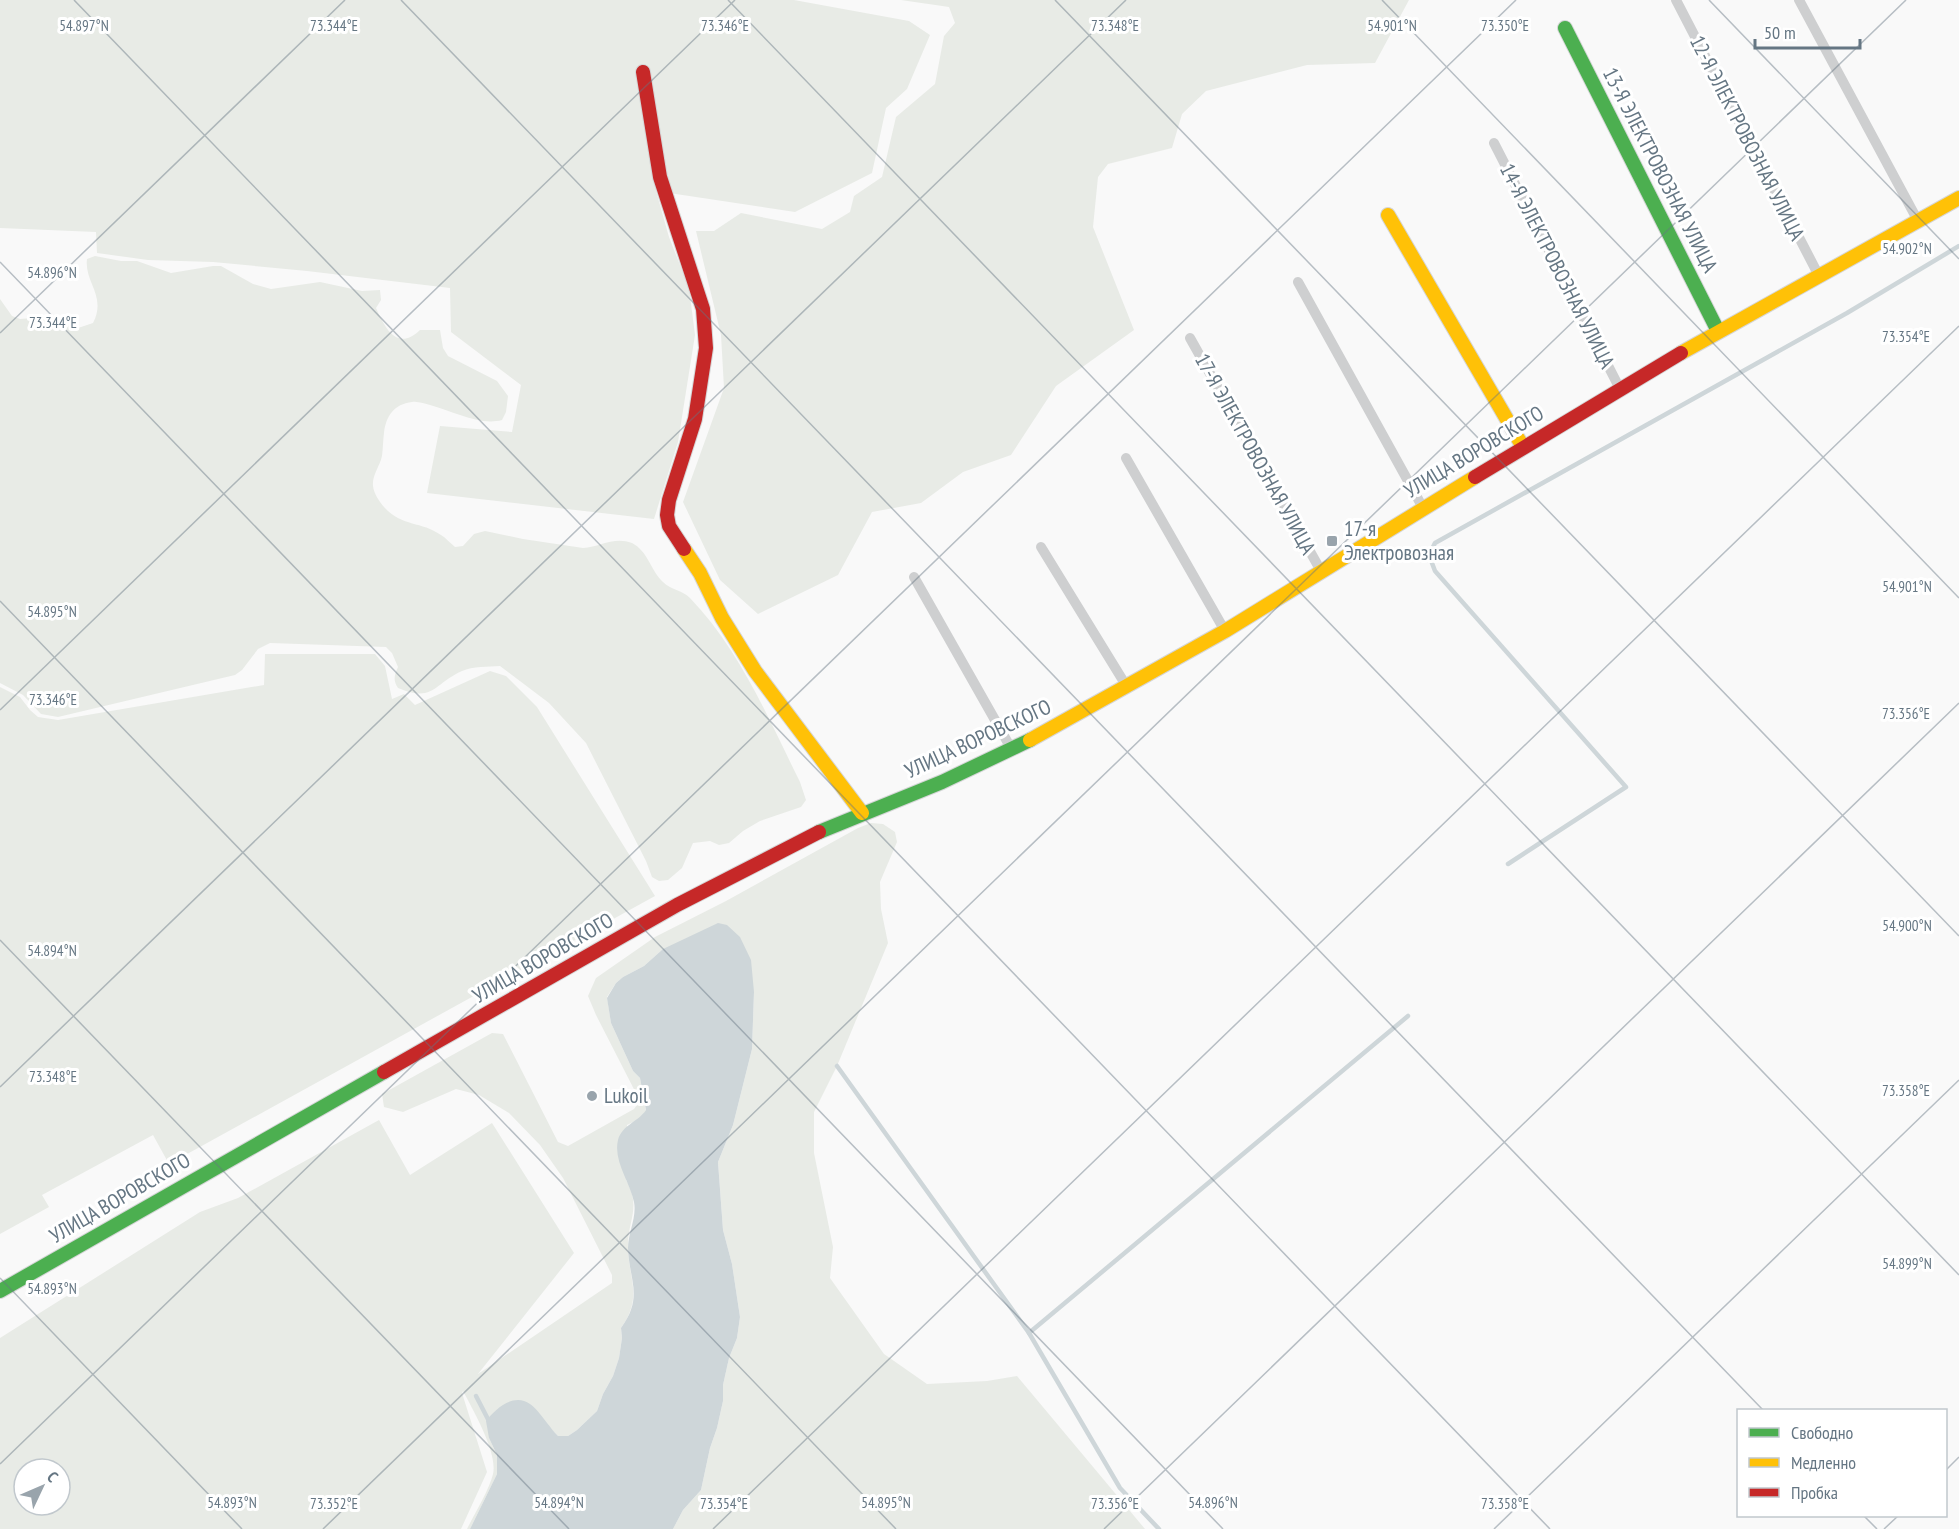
<svg xmlns="http://www.w3.org/2000/svg" width="1959" height="1529" font-family="'PT Sans Narrow',sans-serif">
	<style>
		.green { fill: #e8ebe6; fill-rule: evenodd }
		.water { fill: #ced6d9 }
		.lines { fill: none; stroke-linecap: round; stroke-linejoin: round }
		.stream { stroke: #ced6d9; stroke-width: 4.5 }
		.fast-casing { stroke: #d5d6d7; stroke-width: 16 }
		.slow-casing { stroke: #d5d6d7; stroke-width: 16 }
		.jam-casing { stroke: #d5d6d7; stroke-width: 16 }
		.street { stroke: #cecfd0; stroke-width: 10 }
		.fast { stroke: #4caf50; stroke-width: 14 }
		.slow { stroke: #ffc107; stroke-width: 14 }
		.jam { stroke: #c62828; stroke-width: 14 }
		.ticks { fill: none; stroke: #657683; stroke-width: 1.5; stroke-opacity: 0.45 }
		.poi-dot { fill: #99a4ac; stroke: #fff; stroke-width: 2 }
		.labels { text-anchor: middle; stroke-width: 6; stroke-linejoin: round; paint-order: stroke }
		.street-label { font-size: 21px; fill: #657683; stroke: #fff }
		.poi-label { font-size: 21px; fill: #657683; stroke: #fff; text-anchor: start }
		.ticks-label { font-size: 15px; text-anchor: middle; fill: #657683; stroke: #fff; stroke-width: 6; stroke-linejoin: round; paint-order: stroke }
	</style>
	<rect width="100%" height="100%" fill="#f9f9f9"/>
	<g class="green">
		<polygon points="0,0 794,0 909,21 930,35 907,89 886,108 872,173 795,212 656,191 669,237 689,288 695,335 678,442 654,519 427,493 440,426 512,432 521,385 451,332 450,288 307,271 213,262 148,260 97,253 96,232 0,228"/>
		<polygon points="901,0 1409,0 1375,63 1307,65 1206,91 1182,114 1172,148 1108,164 1098,177 1093,227 1134,330 1056,386 1011,455 963,472 921,503 872,512 838,575 758,614 720,580 683,502 724,388 721,335 696,231 714,231 741,213 822,229 850,212 854,196 882,177 896,117 935,84 944,36 955,23 949,7"/>
		<path d="M95,256l26,5h16l34,12 42,-7h8l32,18 18,5 49,-7 42,9 18,-1 1,10 -5,8c9,20 21,44 44,22h20l3,18 5,8 49,25 11,15 -2,16 -4,8c-23,6 -49,-9 -72,-15 -5,-1 -12,-4 -18,-3 -18,2 -26,14 -28,31 -1,7 -1,15 -2,23 -2,10 -10,19 -9,30 1,8 6,15 11,21 18,20 37,14 57,28 5,3 9,8 14,12l8,-1 11,-12 11,-3 38,8 60,9c17,-1 31,-12 49,-5 16,8 19,28 31,39 8,8 19,8 27,16 50,52 78,120 110,184l6,18 -5,7 -41,14 -17,10 -14,12 -10,2 -9,-4 -17,2 -11,25 -14,12 -9,1 -7,-4 -6,-16 -60,-118 -37,-40 -49,-37c-12,1 -27,0 -38,5 -29,13 -28,32 -64,17 -5,-8 -4,-12 0,-21l-6,-14 -6,-6 -116,-4 -12,6 -16,21 -7,5 -177,42 -17,-3 -18,-19 -23,-12v-384l12,17 8,3 25,-2 16,7 17,4 15,-5c14,-27 -9,-41 -6,-64z"/>
		<polygon points="265,654 375,654 385,666 392,699 404,694 415,705 490,671 506,676 537,707 655,896 169,1164 153,1135 42,1195 49,1207 0,1234 0,687 20,697 30,710 38,717 58,720 264,685"/>
		<path d="M871,823l12,1 12,8 2,10 -17,40 1,27 7,34 -51,123 -23,46v41l19,94 -3,31 54,76 43,30 60,-3 30,-5 128,153h-472l10,-19 18,-20 9,-42 7,-20 6,-27v-16l6,-27 8,-20 3,-21 -8,-53 -9,-34 -5,-68 15,-37 19,-76 2,-57 -91,-43 -19,17 -21,11 -7,6 -9,14 4,26 22,48 7,7 6,33 -5,7 -14,7 -1,55c16,28 1,41 2,68 1,32 15,49 -7,80l1,10 -3,20 -6,18 -10,18 -6,17 -20,19 -9,6h-10l-11,-11 -58,13 8,17v19l-27,55h-3c8,-16 22,-39 26,-55 5,-21 -20,-64 -30,-83l-1,2 25,79 -26,57h-461v-191l200,-126 38,-14 141,-78 31,55 82,-52 82,130 -96,121 134,-91v-8l-49,-97 -23,-33 -31,-32 -30,-18 -23,-6 -53,23 -19,-5 -2,-13 110,-61 11,1 55,108 10,4 66,-37 6,-8 -44,-86 -8,-19 8,-18 59,-41 71,-36 132,-73zM24,1469h36v36h-36z"/>
	</g>
	<path class="water" d="M718,923l9,2 13,12 11,23 3,32 -2,57 -19,76 -15,37 5,68 9,34 8,53 -3,21 -8,20 -6,27v16l-6,27 -7,20 -9,42 -18,20 -10,19h-203l27,-55v-19l-8,-17 -3,-17c9,-12 28,-29 44,-17 7,4 20,24 28,32h10l9,-6 20,-19 6,-17 10,-18 6,-18 3,-20 -1,-10c23,-31 8,-48 7,-80 0,-15 9,-31 6,-46 -4,-20 -21,-41 -16,-62 4,-15 20,-18 28,-30l-6,-32 -7,-7 -22,-48 -4,-25 9,-15 7,-6 21,-11 19,-17z"/>
	<g class="lines">
		<g class="stream">
			<polyline points="1508,864 1626,787 1435,571 1429,555 1435,543 1847,313 1959,246"/>
			<polyline points="837,1066 1029,1333 1120,1488 1159,1529"/>
			<polyline points="1029,1333 1408,1016"/>
			<polyline points="476,1396 490,1423"/>
		</g>
		<g class="fast-casing">
			<g id="fast">
				<polyline points="1565,28 1718,331"/>
				<polyline points="819,832 942,782 1030,740"/>
				<polyline points="0,1291 384,1072"/>
			</g>
		</g>
		<g class="slow-casing">
			<g id="slow">
				<polyline points="1388,215 1523,447"/>
				<polyline points="1681,353 1959,198"/>
				<polyline points="684,549 700,573 722,618 755,671 862,813"/>
				<polyline points="1030,740 1225,631 1475,477"/>
			</g>
		</g>
		<g class="jam-casing">
			<g id="jam">
				<polyline points="643,72 660,177 703,309 706,348 695,419 669,500 667,515 669,526 684,549"/>
				<polyline points="1475,477 1681,353"/>
				<polyline points="384,1072 677,905 819,832"/>
			</g>
		</g>
		<g class="street">
			<polyline points="1676,0 1819,276"/>
			<polyline points="1799,0 1918,221"/>
			<polyline points="1494,143 1620,389"/>
			<polyline points="1298,282 1423,508"/>
			<polyline points="1190,338 1321,571"/>
			<polyline points="1126,458 1225,631"/>
			<polyline points="1041,547 1127,687"/>
			<polyline points="914,577 1012,750"/>
		</g>
		<use href="#fast" class="fast"/>
		<use href="#slow" class="slow"/>
		<use href="#jam" class="jam"/>
	</g>
	<path class="ticks" d="M74,0l1476,1529M401,0l1362,1410M728,0l1231,1275M1055,0l904,936M1382,0l577,598M1709,0l250,259M0,262l1223,1267M0,333l345,-333M0,601l896,928M0,710l735,-710M0,940l569,589M0,1087l1126,-1087M0,1278l242,251M0,1464l1516,-1464M1946,1470l13,-13M1864,1516l13,13M323,1529l1583,-1529M713,1529l1246,-1203M1104,1529l855,-826M1494,1529l465,-449M1884,1529l14,-13"/>
	<g class="poi-dot">
		<rect x="1326" y="535" width="12" height="12" rx="3"/>
		<circle cx="592" cy="1096" r="6"/>
	</g>
	<g class="labels">
		<g class="street-label">
			<text transform="translate(1747 138) rotate(63)" y="7">12-Я ЭЛЕКТРОВОЗНАЯ УЛИЦА</text>
			<text transform="translate(1660 170) rotate(63)" y="7">13-Я ЭЛЕКТРОВОЗНАЯ УЛИЦА</text>
			<text transform="translate(1557 266) rotate(63)" y="7">14-Я ЭЛЕКТРОВОЗНАЯ УЛИЦА</text>
			<text transform="translate(1474 452) rotate(-31)" y="7">УЛИЦА ВОРОВСКОГО</text>
			<text transform="translate(1255 454) rotate(61)" y="7">17-Я ЭЛЕКТРОВОЗНАЯ УЛИЦА</text>
			<text transform="translate(978 739) rotate(-25)" y="7">УЛИЦА ВОРОВСКОГО</text>
			<text transform="translate(543 958) rotate(-30)" y="7">УЛИЦА ВОРОВСКОГО</text>
			<text transform="translate(120 1198) rotate(-30)" y="7">УЛИЦА ВОРОВСКОГО</text>
		</g>
		<g class="poi-label">
			<text x="1344" y="536">17-я<tspan x="1344" dy="24">Электровозная</tspan></text>
			<text x="604" y="1103">Lukoil</text>
		</g>
	</g>
	<g class="ticks-label">
		<text x="334" y="31">73.344°E</text>
		<text x="725" y="31">73.346°E</text>
		<text x="1115" y="31">73.348°E</text>
		<text x="1505" y="31">73.350°E</text>
		<text x="84" y="31">54.897°N</text>
		<text x="1392" y="31">54.901°N</text>
		<text x="1907" y="254">54.902°N</text>
		<text x="52" y="278">54.896°N</text>
		<text x="53" y="328">73.344°E</text>
		<text x="1906" y="342">73.354°E</text>
		<text x="1907" y="592">54.901°N</text>
		<text x="52" y="617">54.895°N</text>
		<text x="53" y="705">73.346°E</text>
		<text x="1906" y="719">73.356°E</text>
		<text x="1907" y="931">54.900°N</text>
		<text x="52" y="956">54.894°N</text>
		<text x="53" y="1082">73.348°E</text>
		<text x="1906" y="1096">73.358°E</text>
		<text x="1907" y="1269">54.899°N</text>
		<text x="52" y="1294">54.893°N</text>
		<text x="232" y="1508">54.893°N</text>
		<text x="559" y="1508">54.894°N</text>
		<text x="886" y="1508">54.895°N</text>
		<text x="1213" y="1508">54.896°N</text>
		<text x="334" y="1509">73.352°E</text>
		<text x="724" y="1509">73.354°E</text>
		<text x="1115" y="1509">73.356°E</text>
		<text x="1505" y="1509">73.358°E</text>
	</g>
	<rect x="1737" y="1409" width="210" height="108" fill="#ffffff" stroke="#c1c8cd" stroke-width="1.5"/>
	<rect x="1749" y="1428" width="30" height="9" fill="#4caf50" stroke="#c1c8cd" stroke-width="1.5"/>
	<text x="1791" y="1439" font-size="18" fill="#657683">Свободно</text>
	<rect x="1749" y="1458" width="30" height="9" fill="#ffc107" stroke="#c1c8cd" stroke-width="1.5"/>
	<text x="1791" y="1469" font-size="18" fill="#657683">Медленно</text>
	<rect x="1749" y="1488" width="30" height="9" fill="#c62828" stroke="#c1c8cd" stroke-width="1.5"/>
	<text x="1791" y="1499" font-size="18" fill="#657683">Пробка</text>
	<g transform="translate(42 1487) rotate(46)"><circle r="28" fill="#ffffff" stroke="#c1c8cd" stroke-width="1.5"/>
	<path d="M0-4.5L10 22L0 15L-10 22Z" fill="#99a4ac"/>
	<text y="-9" font-size="16" font-weight="bold" text-anchor="middle" fill="#657683">С</text>
	</g>
	<path d="M1755 39v9h105v-9" fill="none" stroke="#657683" stroke-width="3"/>
	<text x="1764" y="39" font-size="18" fill="#657683" stroke="#ffffff" stroke-width="4.5" paint-order="stroke">50 m</text>
</svg>
